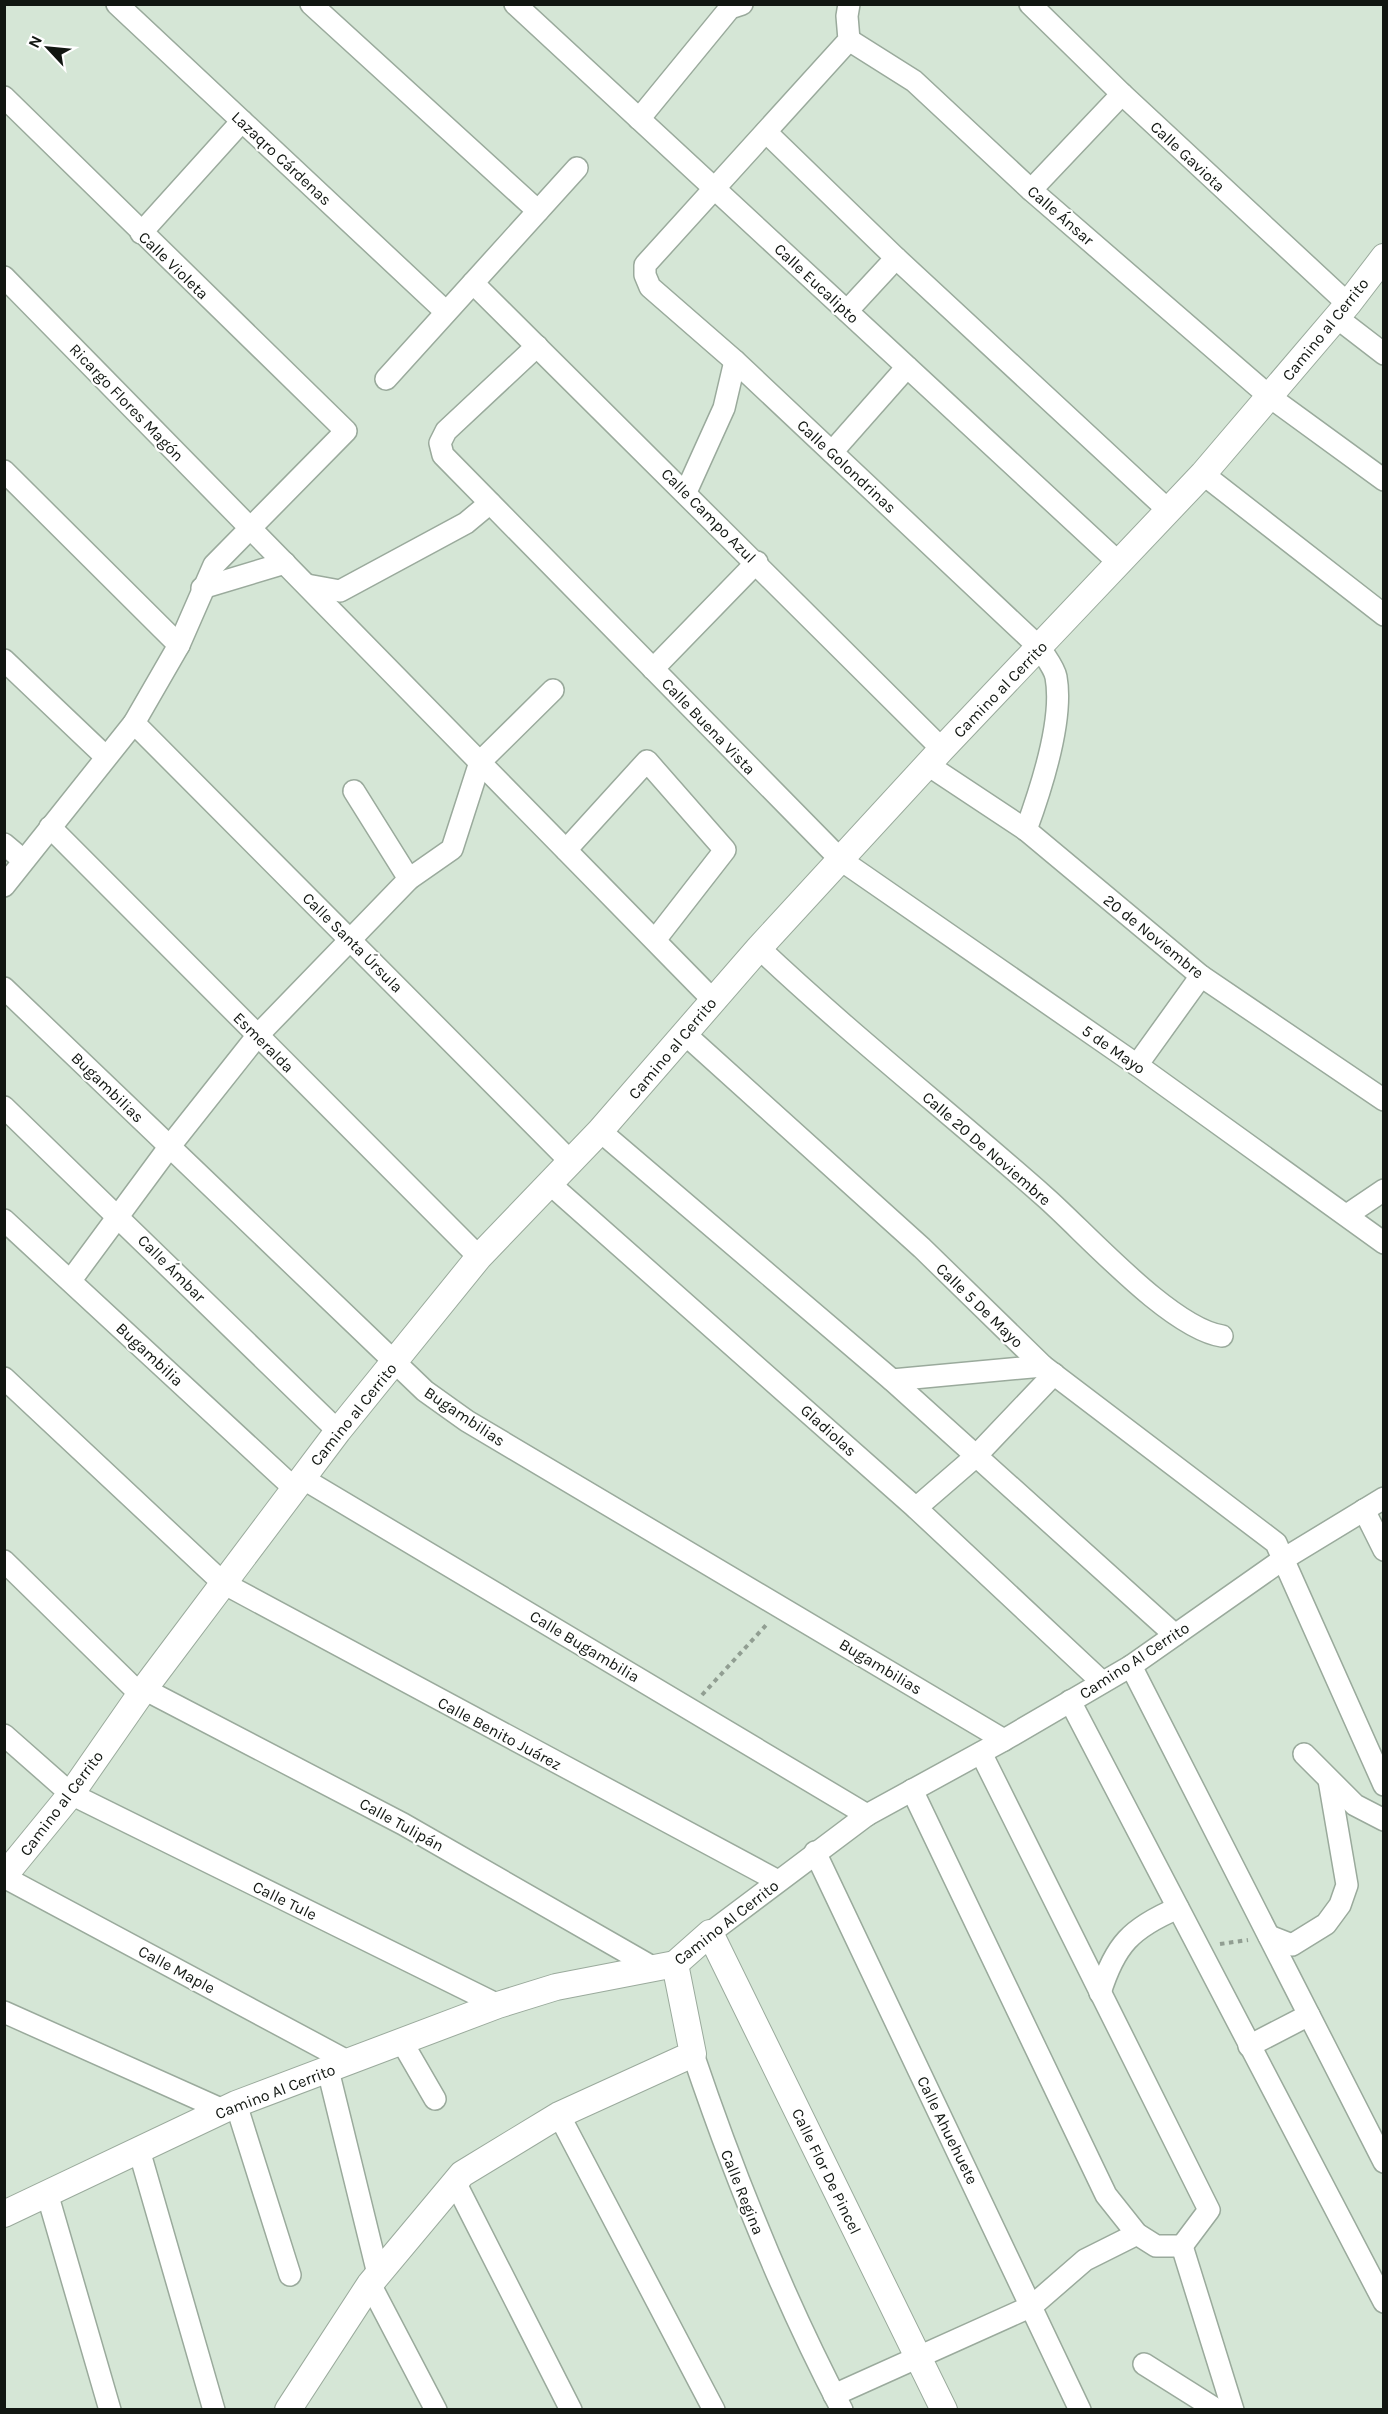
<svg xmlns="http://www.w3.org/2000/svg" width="1388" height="2414" font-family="Karla,sans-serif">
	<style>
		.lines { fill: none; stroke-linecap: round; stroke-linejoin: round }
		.minor-casing { stroke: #9aaa9c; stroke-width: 24 }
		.major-casing { stroke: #9aaa9c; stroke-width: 28 }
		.path { stroke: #919e92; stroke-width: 4; stroke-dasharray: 4.5 4.5; stroke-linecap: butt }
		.minor { stroke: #fff; stroke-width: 21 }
		.major { stroke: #fff; stroke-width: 26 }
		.labels { text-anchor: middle; stroke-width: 4.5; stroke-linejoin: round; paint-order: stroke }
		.street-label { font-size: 16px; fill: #111611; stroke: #fff }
	</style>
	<rect width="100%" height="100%" fill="#d5e6d6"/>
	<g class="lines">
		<g class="minor-casing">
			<g id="minor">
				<polyline points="117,4 446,312"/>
				<polyline points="311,4 538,211"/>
				<polyline points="515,4 1118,562"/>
				<path d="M849,4l-2,12 2,24 -204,225v10l5,12 85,74 305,287c5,9 14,19 16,29 8,43 -15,112 -30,153"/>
				<polyline points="1030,4 1122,94 1348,304"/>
				<polyline points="849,40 914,81 1031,190 1270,397 1384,480"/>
				<polyline points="4,97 346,431 214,565 179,645 134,723 4,886"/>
				<polyline points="639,119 730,8 742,4"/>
				<polyline points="766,132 896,258 1168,510"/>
				<polyline points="1031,190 1122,94"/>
				<polyline points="141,233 242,121"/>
				<polyline points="4,277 713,1000"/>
				<polyline points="473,283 942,749"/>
				<polyline points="847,311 896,258"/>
				<polyline points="1336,317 1384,354"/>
				<polyline points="537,346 446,431 440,443 443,455 841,860 1137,1065 1384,1243"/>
				<polyline points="386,379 577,168"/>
				<polyline points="832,452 907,367"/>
				<polyline points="4,471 179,645"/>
				<polyline points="1203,474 1384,615"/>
				<polyline points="686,492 724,408 735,361"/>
				<polyline points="307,585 340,591 466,523 490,503"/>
				<polyline points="202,588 285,563"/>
				<polyline points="4,660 106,757"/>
				<polyline points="653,669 757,562"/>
				<polyline points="134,723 571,1162"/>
				<polyline points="928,765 1026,830 1201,976 1384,1100"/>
				<polyline points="354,791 409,879"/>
				<polyline points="50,827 479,1257"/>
				<polyline points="4,844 23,860"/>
				<polyline points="566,850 647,761 725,850 655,940"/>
				<path d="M759,948c92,87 191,165 286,249 41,36 125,131 177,139"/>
				<polyline points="4,988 425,1391 467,1421 1004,1740"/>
				<polyline points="686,1035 922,1248 1043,1366 1276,1543 1384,1785"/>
				<polyline points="1137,1065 1201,976"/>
				<polyline points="4,1107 338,1431"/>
				<polyline points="600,1131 892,1380 1175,1635"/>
				<polyline points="550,1184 916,1508 1102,1682"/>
				<polyline points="1347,1215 1384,1190"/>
				<polyline points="4,1220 295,1489"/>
				<polyline points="71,1280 170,1146 258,1035 409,879 452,849 480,762 553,690"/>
				<polyline points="4,1378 223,1583 778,1881"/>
				<polyline points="892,1380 1043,1366"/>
				<polyline points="302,1478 867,1815"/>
				<polyline points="916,1508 975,1457 1054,1374"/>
				<polyline points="1364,1510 1384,1550"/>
				<polyline points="4,1561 141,1695"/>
				<polyline points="1131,1666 1384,2162"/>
				<polyline points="144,1689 403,1824 654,1968"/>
				<polyline points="1070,1701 1384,2302"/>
				<polyline points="4,1735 71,1794 498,2005"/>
				<polyline points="981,1753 1209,2210 1182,2246"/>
				<polyline points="1304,1754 1355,1805 1384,1820"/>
				<polyline points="912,1790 1106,2195 1137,2234 1156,2246 1182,2246"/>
				<polyline points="815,1852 1080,2410"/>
				<polyline points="4,1877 349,2062"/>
				<polyline points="710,1933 867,1815 1004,1740 1131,1666 1282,1560 1384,1498"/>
				<polyline points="1269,1936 1292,1945 1326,1924 1340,1905 1347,1885 1329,1780"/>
				<path d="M1100,1993c15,-48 31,-65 78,-85"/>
				<polyline points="4,2012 223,2110"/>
				<polyline points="402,2042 435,2099"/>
				<polyline points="1249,2046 1309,2015"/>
				<path d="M693,2054c41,121 89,242 149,356"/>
				<polyline points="328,2070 378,2274"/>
				<polyline points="236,2104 290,2275"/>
				<polyline points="559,2115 714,2410"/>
				<polyline points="139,2150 214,2410"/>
				<polyline points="455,2182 571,2410"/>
				<polyline points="47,2193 110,2410"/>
				<polyline points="1182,2246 1233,2410"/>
				<polyline points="370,2284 436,2410"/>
				<polyline points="1144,2364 1217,2410"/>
				<polyline points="834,2395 1032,2306 1085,2260 1137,2234"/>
			</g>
		</g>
		<g class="major-casing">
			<g id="major">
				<polyline points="4,1876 71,1794 144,1689 338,1431 479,1257 600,1131 759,948 942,749 1203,474 1348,304 1384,257"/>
				<polyline points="4,2214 236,2104 498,2005 556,1987 675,1964 710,1933 944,2410"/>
				<polyline points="288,2410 370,2284 462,2174 559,2115 693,2054 675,1964"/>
			</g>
		</g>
		<g class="path">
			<polyline points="702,1695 768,1623"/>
			<polyline points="1220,1944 1248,1940"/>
		</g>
		<use href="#minor" class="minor"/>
		<use href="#major" class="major"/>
	</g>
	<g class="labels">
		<g class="street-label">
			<text transform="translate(1188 156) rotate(43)" y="6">Calle Gaviota</text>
			<text transform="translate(282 158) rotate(43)" y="6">Lazaqro Cárdenas</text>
			<text transform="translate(1061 215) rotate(41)" y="6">Calle Ánsar</text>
			<text transform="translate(174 265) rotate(44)" y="6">Calle Violeta</text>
			<text transform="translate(817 283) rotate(43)" y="6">Calle Eucalipto</text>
			<text transform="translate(1325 329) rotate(-51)" y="6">Camino al Cerrito</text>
			<text transform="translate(127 402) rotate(46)" y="6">Ricargo Flores Magón</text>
			<text transform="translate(847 466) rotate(43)" y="6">Calle Golondrinas</text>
			<text transform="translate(709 515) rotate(45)" y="6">Calle Campo Azul</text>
			<text transform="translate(1000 689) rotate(-46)" y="6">Camino al Cerrito</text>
			<text transform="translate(709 726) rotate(46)" y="6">Calle Buena Vista</text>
			<text transform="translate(1154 936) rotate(39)" y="6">20 de Noviembre</text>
			<text transform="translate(353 942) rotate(45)" y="6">Calle Santa Úrsula</text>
			<text transform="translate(264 1042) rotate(45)" y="6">Esmeralda</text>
			<text transform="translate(672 1048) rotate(-50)" y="6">Camino al Cerrito</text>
			<text transform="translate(1114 1049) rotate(35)" y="6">5 de Mayo</text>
			<text transform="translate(108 1087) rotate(44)" y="6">Bugambilias</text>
			<text transform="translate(987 1148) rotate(41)" y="6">Calle 20 De Noviembre</text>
			<text transform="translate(172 1268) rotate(45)" y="6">Calle Ámbar</text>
			<text transform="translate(980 1305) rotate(44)" y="6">Calle 5 De Mayo</text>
			<text transform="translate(150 1354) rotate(43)" y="6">Bugambilia</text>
			<text transform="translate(353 1414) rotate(-51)" y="6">Camino al Cerrito</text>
			<text transform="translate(465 1416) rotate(34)" y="6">Bugambilias</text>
			<text transform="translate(829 1430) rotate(42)" y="6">Gladiolas</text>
			<text transform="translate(585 1646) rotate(31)" y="6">Calle Bugambilia</text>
			<text transform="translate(1134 1660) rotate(-33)" y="6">Camino Al Cerrito</text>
			<text transform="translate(881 1666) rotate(31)" y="6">Bugambilias</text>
			<text transform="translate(500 1733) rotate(28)" y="6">Calle Benito Juárez</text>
			<text transform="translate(61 1803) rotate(-53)" y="6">Camino al Cerrito</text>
			<text transform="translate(402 1824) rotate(29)" y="6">Calle Tulipán</text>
			<text transform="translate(285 1900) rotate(26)" y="6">Calle Tule</text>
			<text transform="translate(726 1922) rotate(-38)" y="6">Camino Al Cerrito</text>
			<text transform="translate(177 1969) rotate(28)" y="6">Calle Maple</text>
			<text transform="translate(275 2091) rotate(-21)" y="6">Camino Al Cerrito</text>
			<text transform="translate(948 2130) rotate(64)" y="6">Calle Ahuehuete</text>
			<text transform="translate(827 2171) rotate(64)" y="6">Calle Flor De Pincel</text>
			<text transform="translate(743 2192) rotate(68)" y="6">Calle Regina</text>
		</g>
	</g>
	<rect width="1388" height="2414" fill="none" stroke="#111611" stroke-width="12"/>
	<g transform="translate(48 48) rotate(296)" stroke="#ffffff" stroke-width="4.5" paint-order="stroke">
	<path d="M0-4.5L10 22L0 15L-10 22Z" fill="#111611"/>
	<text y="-9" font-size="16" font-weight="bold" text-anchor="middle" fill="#111611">N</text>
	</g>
</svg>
